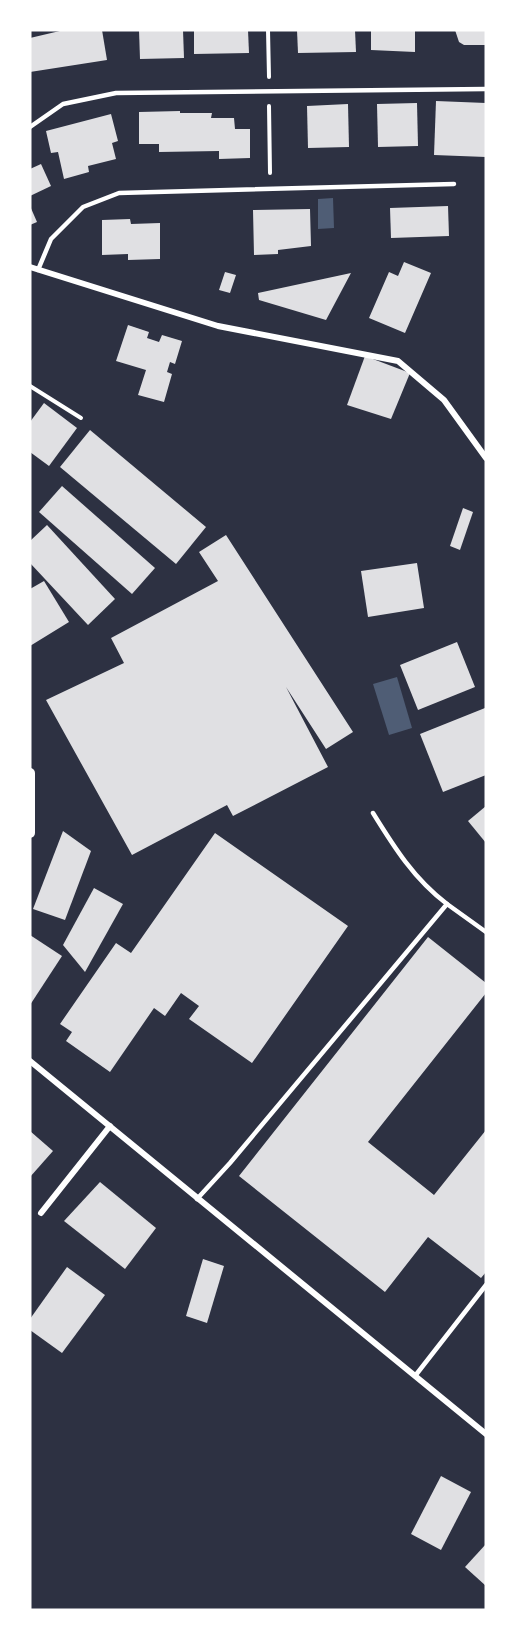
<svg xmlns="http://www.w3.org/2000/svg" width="516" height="1640" font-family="'Noto Sans',sans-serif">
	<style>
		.water { fill: #4f5d75 }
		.building { fill: #e0e0e3 }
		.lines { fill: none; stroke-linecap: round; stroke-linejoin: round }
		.path { stroke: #fff; stroke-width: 4 }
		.service { stroke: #fff; stroke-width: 4.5 }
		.minor { stroke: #fff; stroke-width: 6 }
		.tertiary { stroke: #fff; stroke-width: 10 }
	</style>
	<rect width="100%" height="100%" fill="#2d3142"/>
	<g class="water">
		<polygon points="333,198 334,228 318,229 318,199"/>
		<polygon points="397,677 412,728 389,735 373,684"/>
	</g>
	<g class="building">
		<polygon points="64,30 102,30 107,60 30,72 30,38"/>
		<polygon points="139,30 183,30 184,58 140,59"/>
		<polygon points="194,30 248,30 249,53 194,54"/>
		<polygon points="297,30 355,30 356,52 298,53"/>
		<polygon points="371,30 415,30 415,52 371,50"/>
		<polygon points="455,30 486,30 486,45 464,45 459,42"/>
		<polygon points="436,101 486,103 486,157 434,155"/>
		<polygon points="417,103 418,146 378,147 377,104"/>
		<polygon points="348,104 349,147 308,148 307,106"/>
		<polygon points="180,111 180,113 212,113 211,118 234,118 235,129 250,129 250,158 219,159 219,151 159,152 159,144 139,144 139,112"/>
		<polygon points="111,114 118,141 112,143 116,159 88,166 89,172 64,179 58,152 51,153 46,131"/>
		<polygon points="41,164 51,186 30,196 30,169"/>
		<polygon points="30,206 37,222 30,225"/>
		<polygon points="448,206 449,236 391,238 390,208"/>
		<polygon points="310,209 311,246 278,250 278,254 254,255 253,210"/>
		<polygon points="130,219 131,224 160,223 160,259 128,260 128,254 102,255 102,220"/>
		<polygon points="404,262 431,273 405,333 369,318 389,272 398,276"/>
		<polygon points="225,272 236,275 230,293 219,290"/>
		<polygon points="351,273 326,320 259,300 258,293"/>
		<polygon points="128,325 149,332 147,338 159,342 162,335 182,341 175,364 170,362 167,372 172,374 164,402 138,395 146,370 116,361"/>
		<polygon points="365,356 410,373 391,419 347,405"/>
		<polygon points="44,403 77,428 49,466 30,452 30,422"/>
		<polygon points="90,430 206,527 176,564 60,467"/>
		<polygon points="62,486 155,568 132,594 39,512"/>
		<polygon points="463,508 473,512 460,550 450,546"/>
		<polygon points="47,525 115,599 88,625 30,563 30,541"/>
		<polygon points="226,535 353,732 326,749 286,687 328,767 233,816 227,805 132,855 46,700 124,663 111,638 218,581 199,552"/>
		<polygon points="417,563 424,608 368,617 361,571"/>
		<polygon points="44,581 69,622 30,646 30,589"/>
		<polygon points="457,642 475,687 418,710 400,665"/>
		<polygon points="485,708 486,775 443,792 420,734"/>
		<polygon points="486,806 486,843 468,821"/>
		<polygon points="63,831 91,851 65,920 33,909"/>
		<polygon points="215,833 348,926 252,1063 189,1019 199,1006 181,993 165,1016 154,1008 110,1072 66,1041 72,1032 60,1024 116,943 131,953"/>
		<polygon points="94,888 123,904 85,972 63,945"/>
		<polygon points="30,935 62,956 30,1005"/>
		<polygon points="428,937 486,983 486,993 368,1142 434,1195 486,1130 486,1272 481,1278 428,1237 385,1292 239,1176"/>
		<polygon points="30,1131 53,1151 30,1177"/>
		<polygon points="100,1182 156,1228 125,1269 64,1221"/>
		<polygon points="203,1259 224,1266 207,1323 186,1316"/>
		<polygon points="67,1267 105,1295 62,1353 30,1330 30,1319"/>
		<polygon points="441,1476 471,1492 441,1550 411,1534"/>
		<polygon points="486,1544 486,1586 465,1567"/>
	</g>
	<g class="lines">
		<g class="path">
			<polyline points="268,30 269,77"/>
			<polyline points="269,106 270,173"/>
			<polyline points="30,386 81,418"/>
		</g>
		<g class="service">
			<polyline points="30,127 63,104 116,93 486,89"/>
			<polyline points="38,270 51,239 83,207 119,193 454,184"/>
			<polyline points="447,904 486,932"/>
			<path d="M197,1199l33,-36 217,-259c-33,-25 -53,-57 -74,-91"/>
			<polyline points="415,1376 486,1285"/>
		</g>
		<g class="minor">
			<polyline points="30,267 218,326 398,361 444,400 486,458"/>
			<polyline points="30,1061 486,1434"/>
			<polyline points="41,1213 110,1126"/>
		</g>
		<polyline class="tertiary" points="30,773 30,833"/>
	</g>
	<rect width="516" height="1640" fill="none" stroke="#ffffff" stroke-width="63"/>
</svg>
